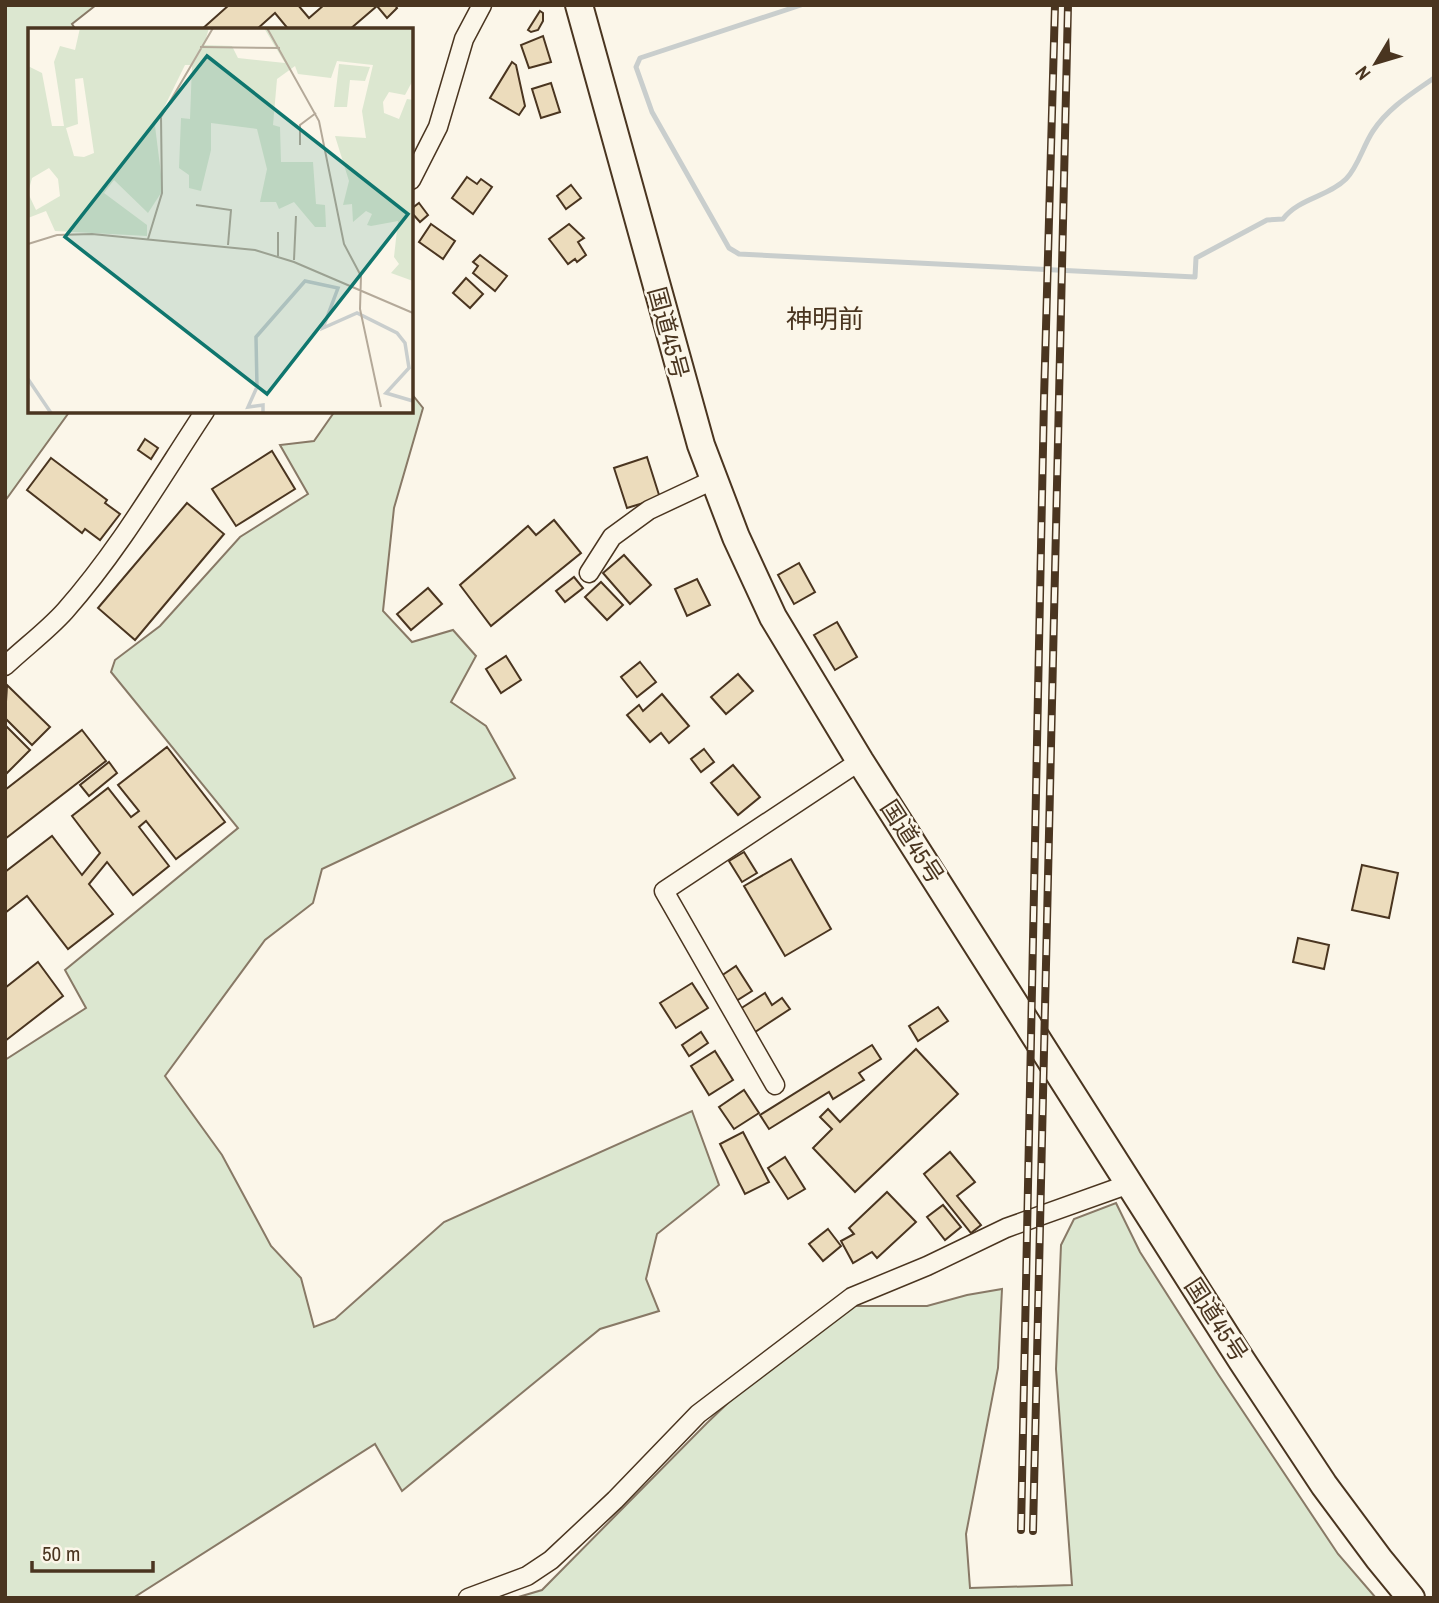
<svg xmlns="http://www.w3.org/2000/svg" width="1439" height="1603" font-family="'Archivo Narrow','Noto Sans JP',sans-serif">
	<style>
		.green { fill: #dce7d0; stroke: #887966; stroke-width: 2 }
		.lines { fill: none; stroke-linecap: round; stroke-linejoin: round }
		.stream { stroke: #c9cecd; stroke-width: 5 }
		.building { fill: #ecdcbc; stroke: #4a3520; stroke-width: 2 }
		.minor-casing { stroke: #4a3520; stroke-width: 21 }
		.highway-casing { stroke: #4a3520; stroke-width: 30 }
		.minor { stroke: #fbf6e9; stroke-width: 18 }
		.highway { stroke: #fbf6e9; stroke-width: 26 }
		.rail-casing { stroke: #4a3520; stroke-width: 8 }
		.rail { stroke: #fbf6e9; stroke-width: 5; stroke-dasharray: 16; stroke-linecap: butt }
		.labels { text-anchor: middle; stroke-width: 5; stroke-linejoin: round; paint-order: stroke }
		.street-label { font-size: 24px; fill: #4a3520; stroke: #fbf6e9 }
		.neighbourhood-label { font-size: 26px; fill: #4a3520; stroke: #fbf6e9 }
		.inset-river { fill: none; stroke: #c9cecd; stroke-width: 3.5 }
		.inset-road { fill: none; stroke: #b4a999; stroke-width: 2 }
		.view { fill: #0f766e; fill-opacity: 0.15; stroke: #0f766e; stroke-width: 3.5 }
		.inset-edge { fill: none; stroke: #4a3520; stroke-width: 3.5 }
	</style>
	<rect width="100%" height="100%" fill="#fbf6e9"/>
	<g class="green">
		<polygon points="5,5 96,5 72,24 76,30 30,30 30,411 70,411 5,501"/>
		<polygon points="411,393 423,408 394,508 383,611 412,642 453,630 476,656 451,702 486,726 515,778 322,869 313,903 265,940 165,1076 222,1155 271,1246 301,1278 314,1327 335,1319 444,1222 692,1111 719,1185 657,1234 646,1279 659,1311 600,1329 402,1491 375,1444 133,1598 5,1598 5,1060 86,1008 65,970 238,828 111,672 115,660 160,626 240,537 308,494 280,445 314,441 335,411 411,411"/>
		<polygon points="1116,1203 1140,1252 1218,1374 1338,1554 1376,1598 515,1598 542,1590 707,1423 829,1306 927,1306 967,1295 1002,1289 998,1368 966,1534 970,1588 1072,1585 1056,1369 1061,1245 1074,1219"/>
	</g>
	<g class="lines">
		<path class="stream" d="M801,5l-161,53 -4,9 16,45 77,136 10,6 456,23 1,-19 71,-38 16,-1c16,-21 45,-22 63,-40 12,-12 17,-33 27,-48 15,-23 38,-37 61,-53"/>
	</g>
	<g class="building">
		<polygon points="229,5 298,5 309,18 324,5 395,5 397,8 387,18 377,6 349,30 289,30 275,13 256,30 201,30"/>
		<polygon points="540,11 543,13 543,21 538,30 531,32 528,30"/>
		<polygon points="543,36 551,62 529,68 521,45"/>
		<polygon points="512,62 516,65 525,106 519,115 490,98"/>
		<polygon points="551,83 560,112 541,118 532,89"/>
		<polygon points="467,177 477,184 481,179 492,187 473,214 452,198"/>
		<polygon points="571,185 581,198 566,209 557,196"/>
		<polygon points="419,203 428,215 420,222 411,212 411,209"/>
		<polygon points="431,224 455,241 443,259 419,242"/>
		<polygon points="569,224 584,238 578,242 586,255 577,262 575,259 568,264 549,239"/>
		<polygon points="480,255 507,276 495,291 473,273 478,266 473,262"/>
		<polygon points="466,278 483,294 470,308 453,293"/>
		<polygon points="145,439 158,448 151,459 138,450"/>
		<polygon points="272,451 295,489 236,526 212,489"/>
		<polygon points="647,457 660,498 627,508 614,468"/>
		<polygon points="51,458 107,500 105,503 120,514 100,540 85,529 82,533 27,490"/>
		<polygon points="187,503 224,534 135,640 98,608"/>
		<polygon points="554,520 581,553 491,626 460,585 528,526 536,535"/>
		<polygon points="624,555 651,585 630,604 603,573"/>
		<polygon points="799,563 815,592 794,604 778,575"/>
		<polygon points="574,577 583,588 565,602 556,591"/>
		<polygon points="697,579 710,605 687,616 675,589"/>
		<polygon points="601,582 623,605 607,620 585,597"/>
		<polygon points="428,588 442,604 411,630 397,614"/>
		<polygon points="837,622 857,657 835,670 814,635"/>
		<polygon points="506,656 521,680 501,693 486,669"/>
		<polygon points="640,662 656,682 637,697 621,677"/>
		<polygon points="738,674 753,691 726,714 711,697"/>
		<polygon points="7,685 50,727 32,745 5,718"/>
		<polygon points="662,694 689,726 669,743 661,733 650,742 627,715 639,705 643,711"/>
		<polygon points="5,725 30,750 5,775"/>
		<polygon points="82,730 106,761 5,839 5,790"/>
		<polygon points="167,747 225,822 176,859 146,821 139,827 169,866 133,895 107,862 89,884 113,914 68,949 27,896 5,913 5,872 52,836 82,875 100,853 72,816 108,788 131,817 139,811 118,785"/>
		<polygon points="704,749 714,762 701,772 691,759"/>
		<polygon points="109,762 117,773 89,796 80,785"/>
		<polygon points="733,765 760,797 738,815 711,783"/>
		<polygon points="744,852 757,873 742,882 729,861"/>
		<polygon points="791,859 831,929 785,956 744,886"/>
		<polygon points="1362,865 1398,873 1389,918 1352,910"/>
		<polygon points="1298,938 1329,945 1324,969 1293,962"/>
		<polygon points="38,962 63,996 5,1041 5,988"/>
		<polygon points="736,966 752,991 736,1001 721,976"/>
		<polygon points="692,983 708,1008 676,1028 660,1003"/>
		<polygon points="765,993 772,1005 782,998 790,1009 755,1032 740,1009"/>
		<polygon points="938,1007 948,1021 918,1041 909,1026"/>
		<polygon points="701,1032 708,1043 689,1056 682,1045"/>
		<polygon points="872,1045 881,1059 859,1073 864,1080 833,1099 829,1092 769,1129 760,1115"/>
		<polygon points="916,1049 958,1094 855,1192 813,1148 832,1129 820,1117 828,1109 840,1122"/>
		<polygon points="715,1051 733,1080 709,1095 691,1066"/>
		<polygon points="744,1090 759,1113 734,1129 719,1107"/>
		<polygon points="743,1132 769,1182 745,1194 720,1144"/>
		<polygon points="950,1152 975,1182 957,1196 981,1225 971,1233 924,1174"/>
		<polygon points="785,1157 805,1189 788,1199 768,1168"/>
		<polygon points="887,1192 916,1222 877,1258 872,1252 853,1263 841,1241 854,1234 849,1228"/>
		<polygon points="943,1205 961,1227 945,1240 927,1217"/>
		<polygon points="828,1229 841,1246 823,1261 809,1244"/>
	</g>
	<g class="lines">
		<g class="minor-casing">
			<g id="minor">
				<polyline points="411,180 438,127 464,39 482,5"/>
				<polyline points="589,573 612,537 649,510 713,480"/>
				<path d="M5,666c20,-19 42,-35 60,-55 54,-61 95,-132 140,-200"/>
				<polyline points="775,1085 664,891 860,761"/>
				<polyline points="468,1598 527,1576 551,1560 615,1500 698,1414 852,1297 927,1266 1006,1228 1129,1184"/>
			</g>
		</g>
		<g class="highway-casing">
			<polyline id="highway" points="579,5 701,445 736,537 773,617 860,761 1242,1361 1324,1485 1379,1559 1411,1598"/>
		</g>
		<use href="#minor" class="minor"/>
		<use href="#highway" class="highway"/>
		<g class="rail-casing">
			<g id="rail">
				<polyline points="1021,1530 1044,399 1055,5"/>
				<polyline points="1033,1531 1068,5"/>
			</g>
		</g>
		<use href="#rail" class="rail"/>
	</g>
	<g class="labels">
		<g class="street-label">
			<text transform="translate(668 333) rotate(75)" y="8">国道45号</text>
			<text transform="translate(912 842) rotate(57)" y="8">国道45号</text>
			<text transform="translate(1216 1320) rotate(57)" y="8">国道45号</text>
		</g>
		<g class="neighbourhood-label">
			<text x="825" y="328">神明前</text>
		</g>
	</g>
	<g transform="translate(28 28)">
		<rect width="385" height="385" fill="#fbf6e9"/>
		<path d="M52,0h129l-5,17 28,1 6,12 47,5 -21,-35h149v52l-8,15 -16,-3 -6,10 1,11 15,6 8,-20 6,1v181l-22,-8 8,-9 -5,-7 4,-36 -27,5 -4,-1 5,-11 -6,-3 -13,11 -1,-18 -9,1 6,-24 -14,-45 31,2 -4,-27 11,-46 -36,-4 -6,17 -33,-4 -3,-8 -18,13 -4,46 7,2 1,35h32l3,42 9,1 1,22h-11l-21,-25 -15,7 -3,-7h-16l7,-33 -10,-40 -46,-6v27l-10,41 -12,-3v-13l-10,-7 2,-50 9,1 2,-54h-7l-30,61 8,64 -15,23 -34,-33 -10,13 43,32v11l-92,-5 -9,-20 -18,7v-25l8,17 24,-14 -2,-17 -9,-11 -17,10 -4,15v-127l14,7 10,53h12l-10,-64 6,-16 15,4zM55,50l11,75 -10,4 -10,-1 -8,-28 12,-4 -3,-45zM311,36l31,3 -5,14 -15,-1 -3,27h-13z" fill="#dce7d0" fill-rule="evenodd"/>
		<path class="inset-river" d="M0,351l23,34M235,385v-8l-15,2 9,-20 -1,-50 49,-56 33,7 -15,40 34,-15 40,20 8,10 4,25 -23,25 27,8"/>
		<path class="inset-road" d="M239,0l52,93 25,123 17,32 -1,33 21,98M172,19l80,1M272,117v-20l16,-12M168,177l35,5 -3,35M120,211l14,-46 -1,-76 52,-89M0,216l29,-9 35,-1 163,16 39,12 119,51M250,228v-24M266,232l2,-44M283,385h50"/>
		<path class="view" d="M179,28l201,158 -141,180 -202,-157z"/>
		<rect width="385" height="385" class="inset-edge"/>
	</g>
	<rect width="1439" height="1603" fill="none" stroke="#4a3520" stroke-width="14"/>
	<g transform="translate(1376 63) rotate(232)" stroke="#fbf6e9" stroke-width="5" paint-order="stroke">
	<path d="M0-5L12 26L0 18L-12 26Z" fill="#4a3520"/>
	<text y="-10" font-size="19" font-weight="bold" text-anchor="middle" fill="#4a3520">N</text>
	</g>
	<path d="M32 1561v10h121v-10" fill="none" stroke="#4a3520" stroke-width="3.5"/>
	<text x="42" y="1561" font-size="21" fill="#4a3520" stroke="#fbf6e9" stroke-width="5" paint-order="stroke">50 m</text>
</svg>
